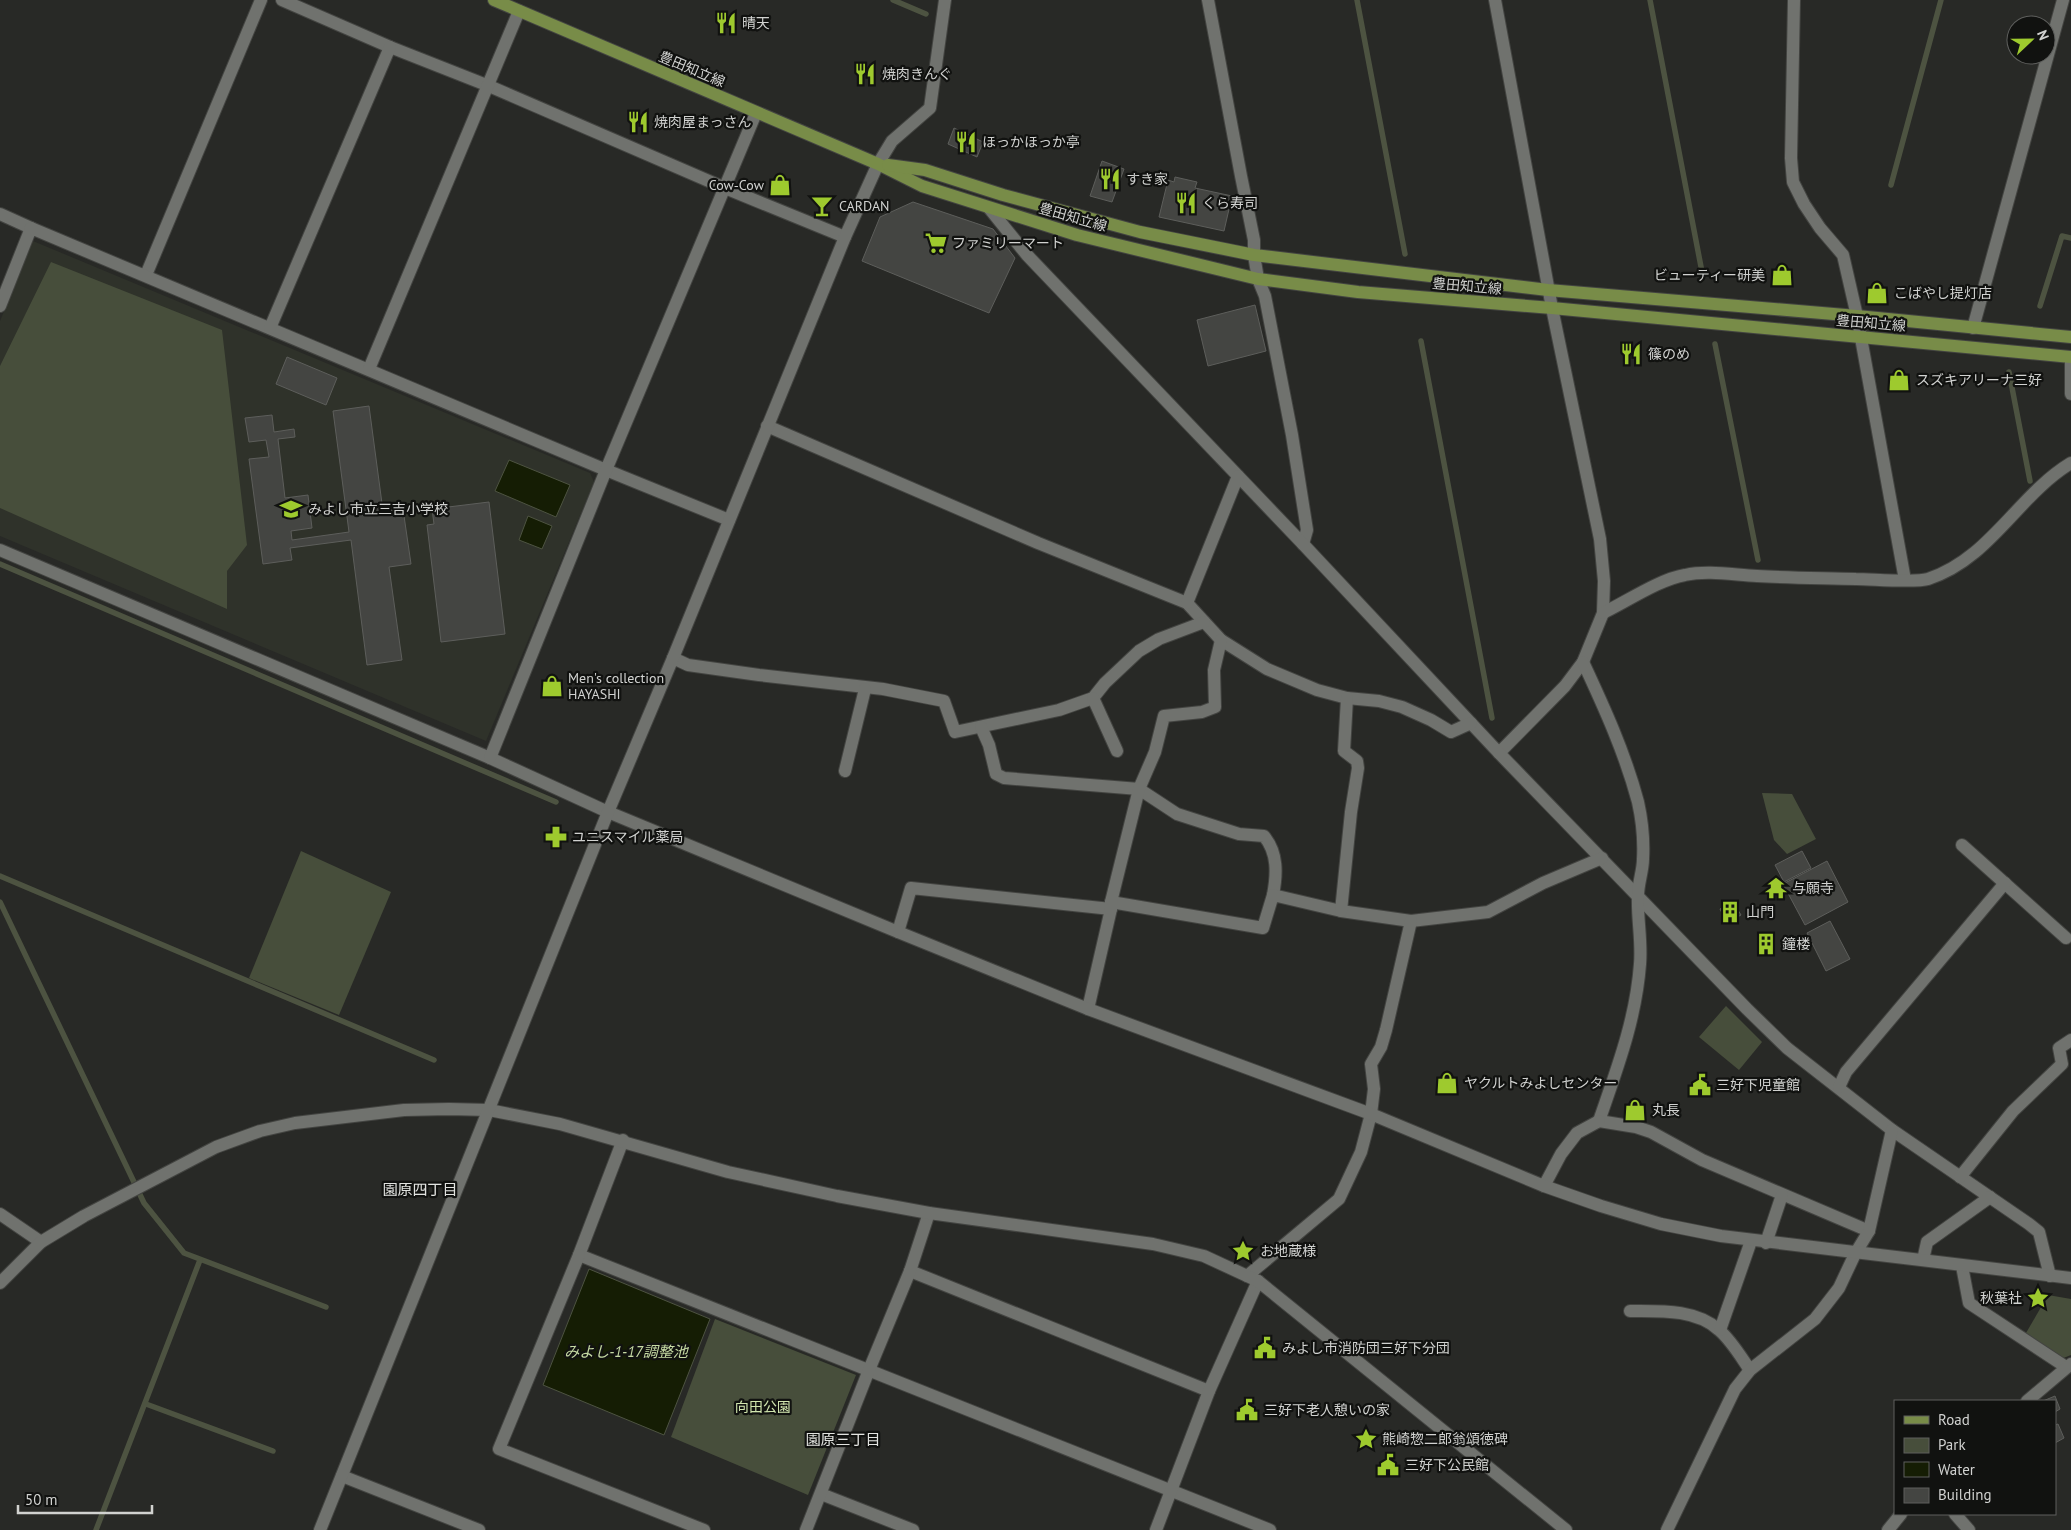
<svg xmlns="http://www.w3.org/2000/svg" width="2071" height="1530" font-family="'PT Sans','Noto Sans JP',sans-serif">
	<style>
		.built { fill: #2f322a }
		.green { fill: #474e3b }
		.water { fill: #151d04; stroke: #4d5341 }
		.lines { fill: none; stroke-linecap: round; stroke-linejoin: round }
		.stream { stroke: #4d5341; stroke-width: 5.5 }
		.building { fill: #444542; stroke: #5d5e5b }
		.minor-casing { stroke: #434441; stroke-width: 14 }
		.tertiary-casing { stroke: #434441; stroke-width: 14 }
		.primary-casing { stroke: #434441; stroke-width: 14 }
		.minor { stroke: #70726e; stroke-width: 12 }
		.tertiary { stroke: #70726e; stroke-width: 12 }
		.primary { stroke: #788c48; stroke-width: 12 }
		.labels { text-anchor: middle; stroke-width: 4.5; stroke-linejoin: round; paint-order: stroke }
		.poi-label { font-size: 14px; fill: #d1d2d0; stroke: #111210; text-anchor: start }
		.street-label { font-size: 14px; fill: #d1d2d0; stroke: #111210 }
		.park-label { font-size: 14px; fill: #d2e6af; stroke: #111210 }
		.neighbourhood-label { font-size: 15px; fill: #e2e3e0; stroke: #111210 }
		.water-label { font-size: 15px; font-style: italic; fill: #c6daa4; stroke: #111210 }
	</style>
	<rect width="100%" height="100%" fill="#282926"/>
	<polygon class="built" points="33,241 590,473 594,482 486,741 0,536 0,321"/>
	<g class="green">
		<polygon points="51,262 222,330 247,545 227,571 227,609 0,508 0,366"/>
		<polygon points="1762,793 1792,794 1816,839 1787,854 1774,840"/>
		<polygon points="301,851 391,892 339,1015 249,978"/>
		<polygon points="1726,1006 1762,1042 1739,1070 1699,1037"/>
		<polygon points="2048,1295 2071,1299 2071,1355 2061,1359 2026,1333"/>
		<polygon points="715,1319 856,1375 808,1495 671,1437"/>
	</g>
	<g class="water">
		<polygon points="509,460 570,485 556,517 495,491"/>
		<polygon points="528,516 552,526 542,549 519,540"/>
		<polygon points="589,1269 710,1319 664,1435 543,1385"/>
	</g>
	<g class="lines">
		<g class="stream">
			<polyline points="893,0 926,14"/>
			<polyline points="1357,0 1405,254"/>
			<polyline points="1650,0 1702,272"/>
			<polyline points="1891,185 1941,0"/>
			<polyline points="2040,306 2062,236 2071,238"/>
			<polyline points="1421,341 1492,718"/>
			<polyline points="1715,344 1758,560"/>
			<polyline points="2009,372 2030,481"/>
			<polyline points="0,564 556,802"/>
			<polyline points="0,876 434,1060"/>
			<polyline points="0,902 144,1203 184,1253 326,1307"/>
			<polyline points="146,1404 273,1451"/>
			<polyline points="96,1530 200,1260"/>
		</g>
	</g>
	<g class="building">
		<polygon points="954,128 983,142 977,157 948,144"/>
		<polygon points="1102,161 1124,169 1112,202 1090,196"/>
		<polygon points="1175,177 1197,182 1195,188 1232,196 1224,231 1159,217 1168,180 1174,182"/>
		<polygon points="913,202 993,229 1015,258 989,313 862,261 880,217"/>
		<polygon points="1255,305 1266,351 1208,366 1197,320"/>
		<polygon points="287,357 337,378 326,405 276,384"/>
		<polygon points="369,406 383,511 403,509 411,564 389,567 402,660 367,665 351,540 290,548 292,560 263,564 249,459 269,457 266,440 249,442 245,418 272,415 274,432 294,429 295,437 278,439 285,498 308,495 312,528 291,531 292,540 349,532 333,411"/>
		<polygon points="489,502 505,634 441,642 427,525 434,524 432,509"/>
		<polygon points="1802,851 1811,868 1784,882 1775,865"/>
		<polygon points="1827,861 1848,902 1805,925 1783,884"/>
		<polygon points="1733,902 1741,915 1727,923 1720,909"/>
		<polygon points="1830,921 1850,959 1826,971 1807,933"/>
		<polygon points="1767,936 1774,945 1765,952 1758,942"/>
		<polygon points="2055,1396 2060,1409 2055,1412 2055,1401 2043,1401"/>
		<polygon points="2058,1424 2064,1438 2055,1443 2055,1425"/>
	</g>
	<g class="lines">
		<g class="minor-casing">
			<g id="minor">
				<polyline points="282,0 390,47 489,86 725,188 845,237"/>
				<polyline points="1208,0 1241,176 1254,240 1254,255 1258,279 1265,296 1292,435 1307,530 1303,544"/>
				<polyline points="1495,0 1552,308 1600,539 1604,581 1603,613 1583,662 1565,686 1499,753"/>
				<polyline points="1794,0 1791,158 1793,182 1804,204 1820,228 1843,255 1857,316 1905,580"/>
				<polyline points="878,164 892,141 930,108 945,0"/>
				<polyline points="989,208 1027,255 1303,544 1499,753 1747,1009 1787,1048 1892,1130 2029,1224 2039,1232 2050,1276"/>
				<polyline points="0,214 31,228"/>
				<polyline points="146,275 261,0"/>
				<polyline points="0,306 31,228 606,470 729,520"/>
				<polyline points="270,328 390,47"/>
				<polyline points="1973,328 2063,0"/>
				<polyline points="2071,357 2071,394"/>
				<polyline points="369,369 519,11"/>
				<polyline points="767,426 1038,543 1187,603 1221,640 1267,669 1317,690 1347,698 1379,701 1402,707 1431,720 1451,732 1471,723"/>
				<polyline points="0,550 490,758 608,812"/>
				<polyline points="1187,603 1238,476"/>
				<path d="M1603,613c23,-11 57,-34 82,-38 23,-5 49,0 72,1 33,2 66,2 99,3 16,0 59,4 72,0 62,-20 90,-84 143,-116"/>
				<polyline points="673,658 688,665 759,675 883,689 944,701 955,732 1059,710 1093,698 1105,683 1139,651 1159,639 1204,622"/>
				<path d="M1583,662c21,45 42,91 55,140 4,18 6,39 5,57 0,12 -5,24 -5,37 -1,22 4,45 2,68 -4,55 -23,105 -41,157l37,6 15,5 51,28 167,71"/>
				<polyline points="1093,698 1117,751"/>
				<path d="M981,727l8,18 7,29 8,4 135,11 38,25 62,20 25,2c14,17 13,38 9,59"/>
				<polyline points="490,758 606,470 756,113"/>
				<polyline points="845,771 865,689"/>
				<polyline points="1962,845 2066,938"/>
				<polyline points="1111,902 1263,928 1273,895 1341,911 1411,921 1488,912 1543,883 1602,858"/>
				<polyline points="1341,911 1351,812 1358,768 1357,761 1344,751 1347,698"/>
				<polyline points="898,932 911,888 1111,909"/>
				<polyline points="1088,1009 1111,909 1111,902 1139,789 1155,752 1164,716 1202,712 1215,707 1214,670 1221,640"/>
				<polyline points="1839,1087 1846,1072 2005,883"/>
				<polyline points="623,1140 579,1255 1270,1530"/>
				<polyline points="1960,1177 2013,1111 2062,1064 2059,1048 2071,1040"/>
				<polyline points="1544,1186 1561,1154 1577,1133 1599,1121"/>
				<polyline points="0,1214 41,1242"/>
				<polyline points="1766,1243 1782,1195"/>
				<polyline points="579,1255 499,1449 704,1530"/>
				<polyline points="1923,1260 1927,1242 1990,1197"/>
				<polyline points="1962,1266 1969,1303 2066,1367"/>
				<polyline points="910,1271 1209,1391"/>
				<polyline points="1247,1276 1339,1199 1361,1152 1371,1114 1374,1089 1371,1064 1381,1047 1386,1030 1411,921"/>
				<path d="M1630,1311c30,0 66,-2 89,19 12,10 22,27 31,40"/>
				<polyline points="1720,1330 1751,1241"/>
				<polyline points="2027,1401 2071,1364"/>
				<polyline points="821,1494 913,1530"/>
				<polyline points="1955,1514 1969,1530"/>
				<polyline points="806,1530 869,1370 910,1271 929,1213"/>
				<polyline points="1156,1530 1209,1391 1258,1281"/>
				<polyline points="1667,1530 1735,1389 1750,1370 1815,1319 1839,1288 1855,1254 1869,1231 1892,1130"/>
				<polyline points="1888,1530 1901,1514"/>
			</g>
		</g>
		<g class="tertiary-casing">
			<g id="tertiary">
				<polyline points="608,812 898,932 1088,1009 1371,1114 1544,1186 1601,1206 1661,1224 1721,1236 2071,1278"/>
				<polyline points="0,1283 41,1242 84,1216 216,1147 260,1131 295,1123 404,1110 449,1109 489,1110 560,1124 728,1172 837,1196 929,1213 1153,1244 1204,1256 1258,1281 1566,1530"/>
				<polyline points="342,1476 479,1530"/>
				<polyline points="320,1530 608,812 673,658 845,237 878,164"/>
			</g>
		</g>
		<g class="primary-casing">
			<g id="primary">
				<polyline points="494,0 878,164 922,186 1077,235 1258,279 1358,292 1552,308 2071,357"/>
				<polyline points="888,165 925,170 1003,195 1140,232 1254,255 1548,290 1857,316 2071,337"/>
			</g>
		</g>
		<use href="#minor" class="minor"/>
		<use href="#tertiary" class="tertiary"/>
		<use href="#primary" class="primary"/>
	</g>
	<defs>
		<g id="restaurant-bare" transform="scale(1.725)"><path d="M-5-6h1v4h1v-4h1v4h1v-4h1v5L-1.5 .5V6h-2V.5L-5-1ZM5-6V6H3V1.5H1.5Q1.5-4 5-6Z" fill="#9eca2e" stroke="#111210" stroke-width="2.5" paint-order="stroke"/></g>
		<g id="shop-bare" transform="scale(1.725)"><path d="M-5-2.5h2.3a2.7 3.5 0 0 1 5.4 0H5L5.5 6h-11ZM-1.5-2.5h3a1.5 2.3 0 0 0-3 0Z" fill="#9eca2e" stroke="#111210" stroke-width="2.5" paint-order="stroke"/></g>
		<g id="bar-bare" transform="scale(1.725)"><path d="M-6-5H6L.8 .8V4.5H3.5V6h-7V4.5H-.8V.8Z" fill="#9eca2e" stroke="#111210" stroke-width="2.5" paint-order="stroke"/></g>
		<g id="supermarket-bare" transform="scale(1.725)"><path d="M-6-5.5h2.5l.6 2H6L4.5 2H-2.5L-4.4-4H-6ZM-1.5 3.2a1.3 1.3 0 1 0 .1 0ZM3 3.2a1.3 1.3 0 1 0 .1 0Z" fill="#9eca2e" stroke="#111210" stroke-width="2.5" paint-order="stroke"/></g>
		<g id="school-bare" transform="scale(1.725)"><path d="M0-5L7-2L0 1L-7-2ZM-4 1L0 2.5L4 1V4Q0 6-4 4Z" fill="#9eca2e" stroke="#111210" stroke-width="2.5" paint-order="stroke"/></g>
		<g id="pharmacy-bare" transform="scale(1.725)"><path d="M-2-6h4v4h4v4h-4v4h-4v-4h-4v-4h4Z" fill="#9eca2e" stroke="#111210" stroke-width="2.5" paint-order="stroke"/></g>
		<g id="temple-bare" transform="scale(1.725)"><path d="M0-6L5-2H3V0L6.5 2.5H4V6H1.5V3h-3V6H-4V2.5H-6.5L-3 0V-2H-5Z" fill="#9eca2e" stroke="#111210" stroke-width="2.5" paint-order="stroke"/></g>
		<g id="building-bare" transform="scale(1.725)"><path d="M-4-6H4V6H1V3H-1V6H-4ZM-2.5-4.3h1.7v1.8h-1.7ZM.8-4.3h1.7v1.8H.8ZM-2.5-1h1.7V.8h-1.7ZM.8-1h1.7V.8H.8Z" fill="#9eca2e" stroke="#111210" stroke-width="2.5" paint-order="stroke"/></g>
		<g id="civic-bare" transform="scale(1.725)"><path d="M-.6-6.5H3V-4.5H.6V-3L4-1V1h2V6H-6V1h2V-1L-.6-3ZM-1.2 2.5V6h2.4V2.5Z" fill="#9eca2e" stroke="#111210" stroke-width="2.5" paint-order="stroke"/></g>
		<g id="sight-bare" transform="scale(1.725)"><path d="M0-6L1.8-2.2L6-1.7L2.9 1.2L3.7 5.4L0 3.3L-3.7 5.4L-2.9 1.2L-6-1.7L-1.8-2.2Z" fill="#9eca2e" stroke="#111210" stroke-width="2.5" paint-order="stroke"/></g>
	</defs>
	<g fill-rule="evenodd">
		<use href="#restaurant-bare" x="726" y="23"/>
		<use href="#restaurant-bare" x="865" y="74"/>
		<use href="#restaurant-bare" x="638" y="122"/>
		<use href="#restaurant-bare" x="966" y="142"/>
		<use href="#restaurant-bare" x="1110" y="179"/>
		<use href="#shop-bare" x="780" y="185"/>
		<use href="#restaurant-bare" x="1186" y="203"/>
		<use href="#bar-bare" x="822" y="206"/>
		<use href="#supermarket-bare" x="936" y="243"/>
		<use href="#shop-bare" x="1782" y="275"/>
		<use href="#shop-bare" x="1877" y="293"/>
		<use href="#restaurant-bare" x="1631" y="354"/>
		<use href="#shop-bare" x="1899" y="380"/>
		<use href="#school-bare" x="291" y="509"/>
		<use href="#shop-bare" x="552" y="686"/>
		<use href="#pharmacy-bare" x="556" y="837"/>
		<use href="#temple-bare" x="1776" y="888"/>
		<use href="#building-bare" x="1730" y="912"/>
		<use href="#building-bare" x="1766" y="944"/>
		<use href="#shop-bare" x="1447" y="1083"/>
		<use href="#civic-bare" x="1700" y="1085"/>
		<use href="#shop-bare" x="1635" y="1110"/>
		<use href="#sight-bare" x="1243" y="1251"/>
		<use href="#sight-bare" x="2038" y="1298"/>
		<use href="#civic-bare" x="1265" y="1348"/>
		<use href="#civic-bare" x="1247" y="1410"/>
		<use href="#sight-bare" x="1366" y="1439"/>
		<use href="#civic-bare" x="1388" y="1465"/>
	</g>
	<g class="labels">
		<g class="poi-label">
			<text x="742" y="28">晴天</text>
			<text x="882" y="79">焼肉きんぐ</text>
			<text x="654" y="127">焼肉屋まっさん</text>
			<text x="982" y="147">ほっかほっか亭</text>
			<text x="1126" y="184">すき家</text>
			<text x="764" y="190" text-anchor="end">Cow-Cow</text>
			<text x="1202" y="208">くら寿司</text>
			<text x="839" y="211">CARDAN</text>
			<text x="952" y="248">ファミリーマート</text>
			<text x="1765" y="280" text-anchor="end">ビューティー研美</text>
			<text x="1894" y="298">こばやし提灯店</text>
			<text x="1648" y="359">篠のめ</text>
			<text x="1916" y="385">スズキアリーナ三好</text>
			<text x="308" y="514">みよし市立三吉小学校</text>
			<text x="568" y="683">Men's collection<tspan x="568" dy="16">HAYASHI</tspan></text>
			<text x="572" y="842">ユニスマイル薬局</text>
			<text x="1792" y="893">与願寺</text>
			<text x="1746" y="917">山門</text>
			<text x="1782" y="949">鐘楼</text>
			<text x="1464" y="1088">ヤクルトみよしセンター</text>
			<text x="1716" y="1090">三好下児童館</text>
			<text x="1652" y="1115">丸長</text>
			<text x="1260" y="1256">お地蔵様</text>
			<text x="2022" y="1303" text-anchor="end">秋葉社</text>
			<text x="1282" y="1353">みよし市消防団三好下分団</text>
			<text x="1264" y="1415">三好下老人憩いの家</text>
			<text x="1382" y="1444">熊崎惣二郎翁頌徳碑</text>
			<text x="1405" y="1470">三好下公民館</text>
		</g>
		<g class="street-label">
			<text transform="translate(692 69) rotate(23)" y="5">豊田知立線</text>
			<text transform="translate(1073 217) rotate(16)" y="5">豊田知立線</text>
			<text transform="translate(1467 286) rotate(5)" y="5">豊田知立線</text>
			<text transform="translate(1871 323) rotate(5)" y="5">豊田知立線</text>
		</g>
		<g class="park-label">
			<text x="763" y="1412">向田公園</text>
		</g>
		<g class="neighbourhood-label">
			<text x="420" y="1195">園原四丁目</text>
			<text x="843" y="1445">園原三丁目</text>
		</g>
		<g class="water-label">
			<text x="626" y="1357">みよし-1-17調整池</text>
		</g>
	</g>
	<rect x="1894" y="1400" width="162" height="115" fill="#111210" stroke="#5e5f5d"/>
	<rect x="1904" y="1416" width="25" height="8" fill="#788c48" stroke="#5e5f5d"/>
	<text x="1938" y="1425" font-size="15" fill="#d1d2d0">Road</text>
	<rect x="1904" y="1438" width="25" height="15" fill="#474e3b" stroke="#5e5f5d"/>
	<text x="1938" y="1450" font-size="15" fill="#d1d2d0">Park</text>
	<rect x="1904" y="1462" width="25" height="15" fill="#151d04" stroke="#5e5f5d"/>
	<text x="1938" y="1475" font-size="15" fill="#d1d2d0">Water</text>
	<rect x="1904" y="1488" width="25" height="15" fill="#444542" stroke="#5e5f5d"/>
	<text x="1938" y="1500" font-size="15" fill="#d1d2d0">Building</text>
	<g transform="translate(2031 40) rotate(68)"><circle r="24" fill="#111210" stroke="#5e5f5d"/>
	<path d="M0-4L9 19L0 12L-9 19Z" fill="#9eca2e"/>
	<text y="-8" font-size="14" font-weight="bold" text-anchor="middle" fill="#d1d2d0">N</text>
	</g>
	<path d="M18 1505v8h134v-8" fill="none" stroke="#d1d2d0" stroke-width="2.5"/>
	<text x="25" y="1505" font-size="15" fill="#d1d2d0" stroke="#111210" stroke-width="4" paint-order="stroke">50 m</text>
</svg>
